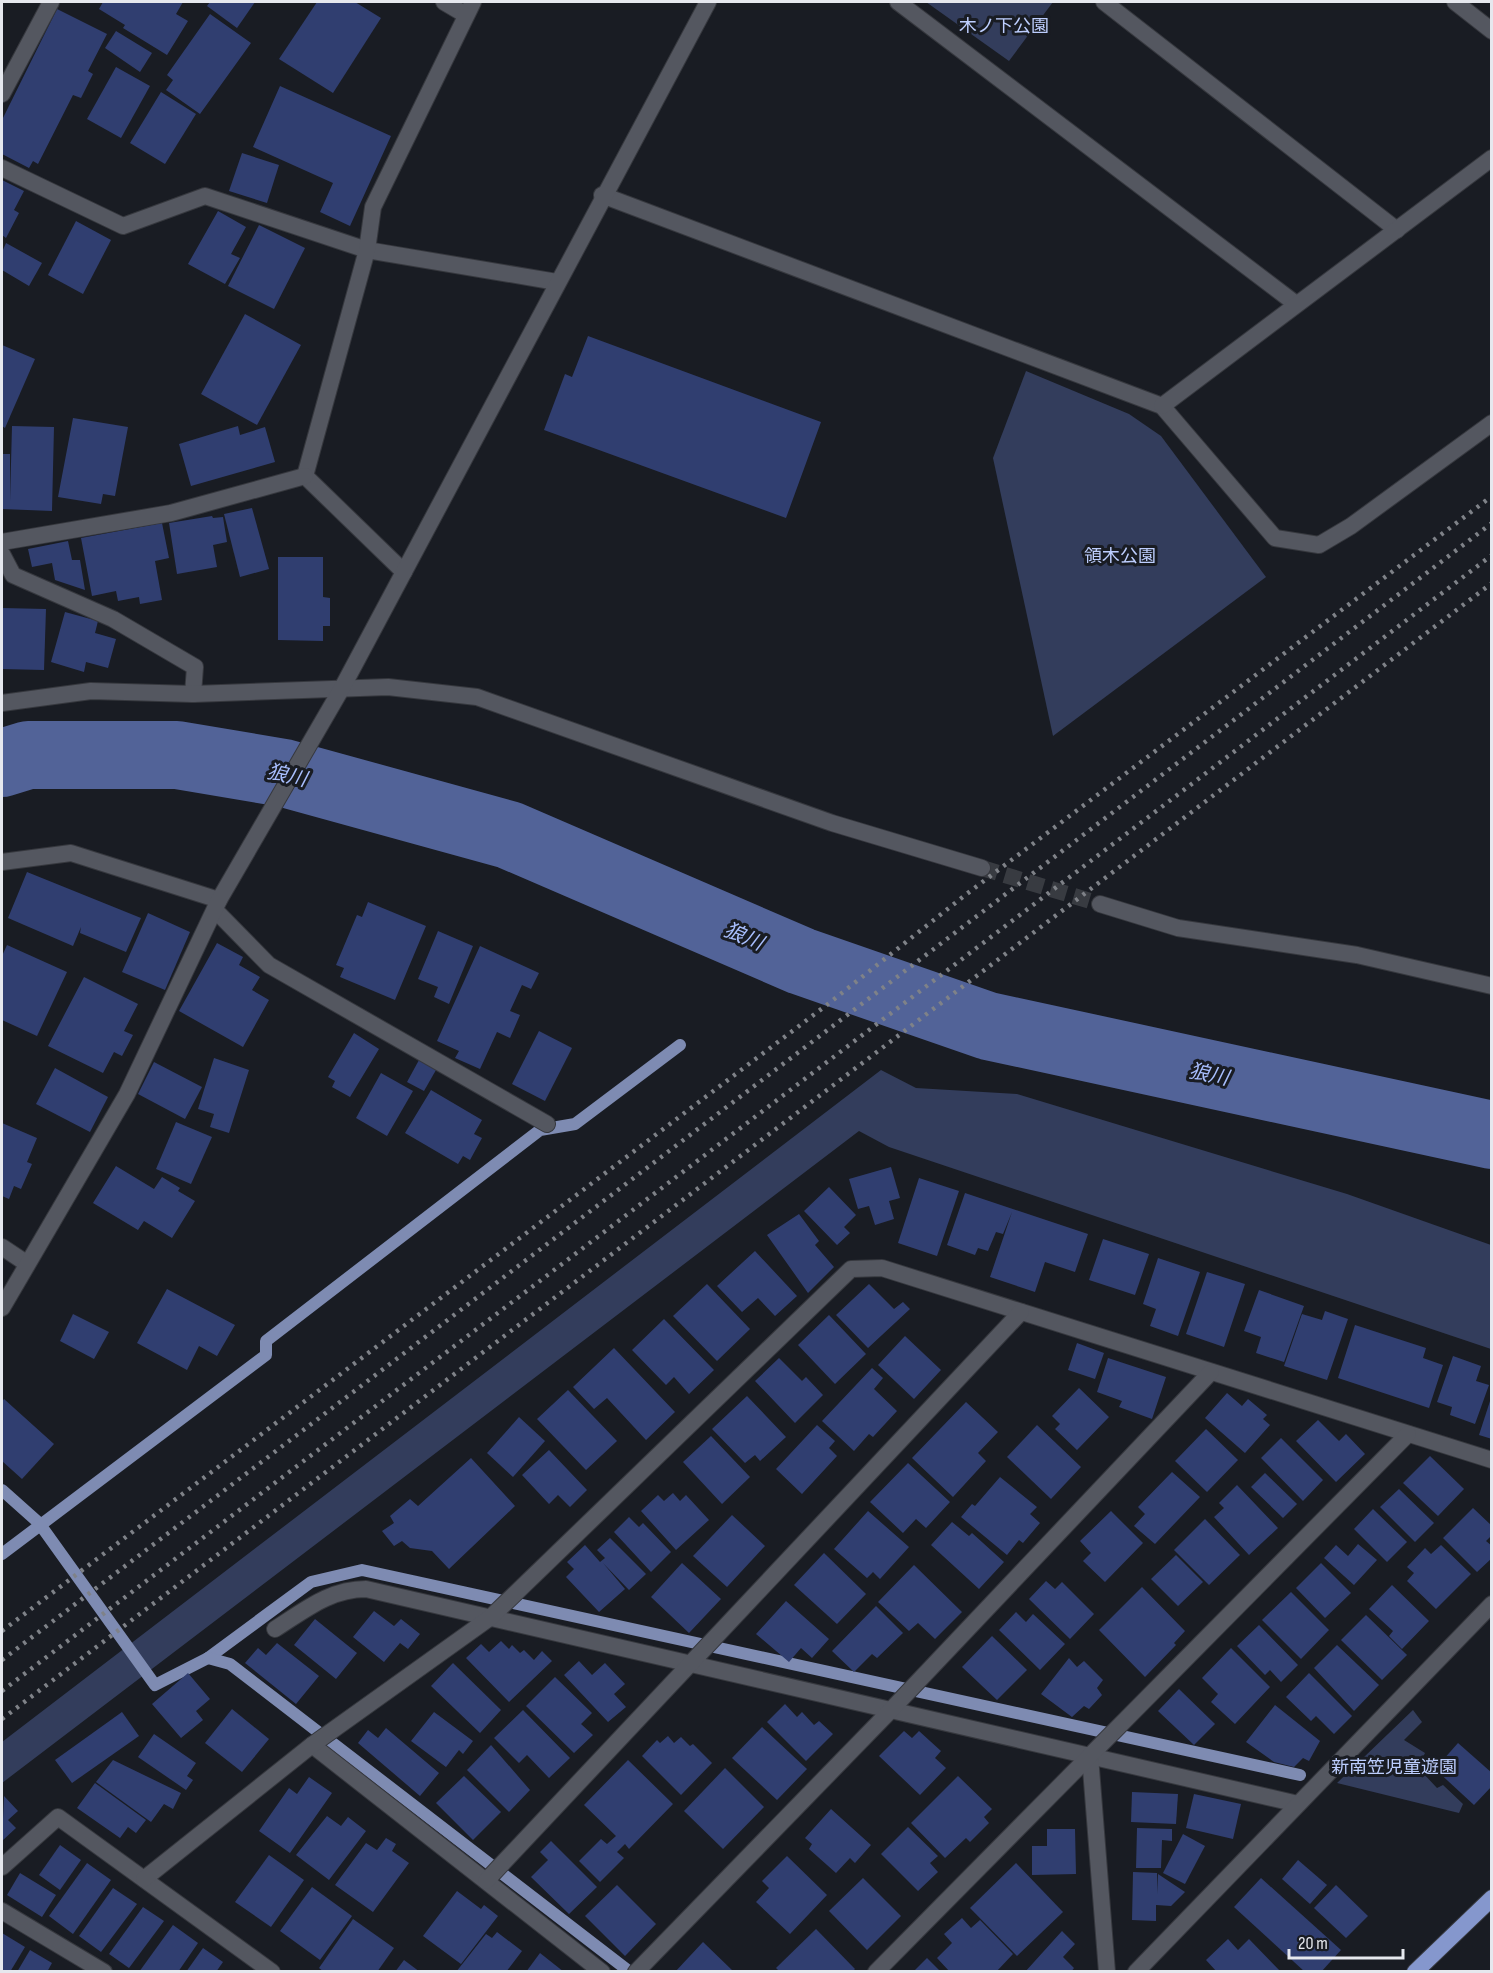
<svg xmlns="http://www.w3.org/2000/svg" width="1493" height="1973" font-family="'Sofia Sans Condensed','Noto Sans JP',sans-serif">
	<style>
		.green { fill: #333d5c }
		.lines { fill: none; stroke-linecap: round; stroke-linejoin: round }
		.stream { stroke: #7e8bb2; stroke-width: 12 }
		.river { stroke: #526398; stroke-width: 68 }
		.building { fill: #303e70 }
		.minor-tunnel { stroke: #383b41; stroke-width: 16; stroke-dasharray: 16 8; stroke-linecap: butt }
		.minor-casing { stroke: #36383e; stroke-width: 18 }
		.trunk-casing { stroke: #36383e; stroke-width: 18 }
		.minor { stroke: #545760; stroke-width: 16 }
		.trunk { stroke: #8597cd; stroke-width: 16 }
		.rail { stroke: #7f8288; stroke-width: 4.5; stroke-dasharray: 3 6; stroke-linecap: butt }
		.labels { text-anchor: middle; stroke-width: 6; stroke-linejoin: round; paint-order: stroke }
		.park-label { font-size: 18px; fill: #bdcefe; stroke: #191c23 }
		.water-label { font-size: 20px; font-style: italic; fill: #a8befd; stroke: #191c23 }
	</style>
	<rect width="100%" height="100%" fill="#191c23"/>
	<g class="green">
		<polygon points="926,2 1053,2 1009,61"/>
		<polygon points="1026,371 1129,414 1161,436 1266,577 1053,736 993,458"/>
		<polygon points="881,1070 916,1088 1017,1094 1347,1194 1491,1245 1491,1349 889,1147 859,1131 2,1783 2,1742"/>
		<polygon points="1413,1710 1422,1722 1404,1740 1425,1753 1422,1759 1426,1766 1422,1772 1437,1788 1443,1785 1463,1804 1459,1813 1337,1783"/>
	</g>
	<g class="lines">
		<g class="stream">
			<polyline points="2,1490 39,1523 155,1685 208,1658 311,1582 362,1570 1300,1775"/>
			<polyline points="2,1554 266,1355 266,1341 540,1130 575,1124 680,1045"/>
			<polyline points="208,1658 230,1664 630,1972"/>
		</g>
		<polyline class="river" points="2,763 28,755 177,755 284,773 509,835 801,961 988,1026 1492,1135"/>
	</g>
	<g class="building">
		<polygon points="103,2 183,2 176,14 188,21 167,55 123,28 125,25 99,9"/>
		<polygon points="210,2 255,2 237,28 207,6"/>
		<polygon points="317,2 355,2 381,18 333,93 279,59"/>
		<polygon points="57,9 107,34 88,71 93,74 81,98 73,95 38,164 33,161 29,168 2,154 2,120"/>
		<polygon points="210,14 251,43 200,114 166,90 173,80 167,75"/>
		<polygon points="116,31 152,53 140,72 105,48"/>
		<polygon points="116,67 150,86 121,138 87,119"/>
		<polygon points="280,86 391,136 350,226 320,212 333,183 253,147"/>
		<polygon points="161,92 196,114 165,164 130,143"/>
		<polygon points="242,153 279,165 267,203 229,191"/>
		<polygon points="2,180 24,191 14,210 19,213 6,238 2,235"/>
		<polygon points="218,211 246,227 231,254 240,258 225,284 188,264"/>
		<polygon points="76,221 111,240 83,294 48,275"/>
		<polygon points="259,225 305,248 274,309 228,286"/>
		<polygon points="6,243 42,263 29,286 2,270 2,252"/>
		<polygon points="245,314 301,345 257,425 201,394"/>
		<polygon points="588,336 821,422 786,518 544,430 565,374 572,377"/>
		<polygon points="2,345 35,359 5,428 2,426"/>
		<polygon points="73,418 128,427 115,496 103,494 101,504 58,497"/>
		<polygon points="12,426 54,427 52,511 2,509 2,454 10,454 10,501"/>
		<polygon points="238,426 240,435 265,427 275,462 191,486 179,444"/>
		<polygon points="252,508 269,569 240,577 224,514"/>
		<polygon points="212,516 213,518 223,517 227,542 213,545 217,567 177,574 169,523"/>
		<polygon points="162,523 169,558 155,561 162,600 140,604 139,597 118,601 116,591 92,596 81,538"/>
		<polygon points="68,541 72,560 80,560 85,590 55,580 52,563 32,567 28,549"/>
		<polygon points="278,557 323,557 323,597 330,598 330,626 323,626 323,641 278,640"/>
		<polygon points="2,608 46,609 44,670 2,669"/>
		<polygon points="65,612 98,621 95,633 116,639 108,668 86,662 84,672 51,662"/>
		<polygon points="27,872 141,918 126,952 80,933 81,927 73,946 8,918"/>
		<polygon points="368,902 426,926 395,1000 340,977 344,968 336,965 357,915 362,917"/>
		<polygon points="148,913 190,932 165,990 122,972"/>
		<polygon points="438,931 473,946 449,1004 434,997 438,987 418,979"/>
		<polygon points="217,943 243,957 239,965 260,977 252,990 269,1000 243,1047 179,1011"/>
		<polygon points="7,945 67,972 37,1036 2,1020 2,956"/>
		<polygon points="480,946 539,973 531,989 522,985 510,1011 520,1015 510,1038 497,1032 480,1069 455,1058 459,1051 437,1041"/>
		<polygon points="84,977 138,1004 124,1031 133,1035 122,1056 114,1052 103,1073 48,1046"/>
		<polygon points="539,1031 572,1048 545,1101 512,1084"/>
		<polygon points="354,1033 379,1049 350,1097 332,1087 335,1081 328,1077"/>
		<polygon points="214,1058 249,1070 229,1133 210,1127 214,1114 198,1109"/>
		<polygon points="419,1060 436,1070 424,1091 407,1082"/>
		<polygon points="154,1062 202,1087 185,1119 138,1094"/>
		<polygon points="55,1068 108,1097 90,1132 36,1104"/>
		<polygon points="381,1073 413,1091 387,1136 356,1118"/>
		<polygon points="431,1090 482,1120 474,1134 482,1138 470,1160 463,1156 458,1164 405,1133"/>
		<polygon points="176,1122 212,1137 191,1184 156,1169"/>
		<polygon points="2,1123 37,1138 27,1162 32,1164 21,1189 14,1186 9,1199 2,1196"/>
		<polygon points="116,1166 154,1189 162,1177 180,1188 178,1191 195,1201 172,1238 144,1221 138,1230 93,1203"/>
		<polygon points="891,1167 900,1198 889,1201 894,1219 875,1225 869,1206 858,1209 849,1179"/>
		<polygon points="919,1178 959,1191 937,1256 898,1243"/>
		<polygon points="829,1187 856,1215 844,1227 850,1233 837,1245 804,1211"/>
		<polygon points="965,1193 1088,1234 1075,1272 1045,1262 1035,1292 990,1277 1012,1212 1003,1234 996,1232 988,1251 978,1248 975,1255 947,1245"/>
		<polygon points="799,1214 819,1241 815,1245 834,1267 808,1293 767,1235"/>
		<polygon points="1103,1239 1149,1254 1135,1295 1089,1280"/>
		<polygon points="755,1251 797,1296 775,1316 758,1298 742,1312 717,1286"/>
		<polygon points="1158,1258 1200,1272 1178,1336 1150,1326 1156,1309 1143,1304"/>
		<polygon points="1207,1272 1245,1284 1224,1347 1186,1334"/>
		<polygon points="707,1284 750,1329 717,1361 673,1316"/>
		<polygon points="869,1284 894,1309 903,1302 910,1309 868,1348 836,1315"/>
		<polygon points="167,1289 235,1325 217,1356 199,1346 187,1370 137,1343"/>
		<polygon points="1259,1290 1304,1306 1284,1362 1256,1353 1261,1337 1244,1331"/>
		<polygon points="1325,1311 1348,1319 1327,1380 1284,1366 1302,1314 1322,1320"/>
		<polygon points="73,1314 109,1332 94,1359 60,1341"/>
		<polygon points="829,1315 866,1354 835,1384 798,1345"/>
		<polygon points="664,1319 714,1370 689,1394 674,1377 666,1385 632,1350"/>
		<polygon points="1355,1325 1426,1348 1423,1358 1443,1365 1429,1408 1338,1378"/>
		<polygon points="905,1336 941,1370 914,1399 878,1365"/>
		<polygon points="1077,1343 1104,1353 1095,1379 1068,1370"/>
		<polygon points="614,1348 675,1412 646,1440 607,1398 594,1409 573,1387"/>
		<polygon points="1453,1356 1481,1366 1476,1381 1489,1385 1475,1424 1450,1415 1452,1407 1437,1402"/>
		<polygon points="779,1358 802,1381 806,1377 823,1395 795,1423 755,1381"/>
		<polygon points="1108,1358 1166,1377 1152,1419 1119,1407 1122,1401 1097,1392"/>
		<polygon points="872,1368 883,1378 874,1389 897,1411 873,1437 869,1434 854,1451 822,1421"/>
		<polygon points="1079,1388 1109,1417 1077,1450 1055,1429 1060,1424 1052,1416"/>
		<polygon points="568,1390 617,1441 586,1470 537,1419"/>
		<polygon points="1227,1393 1242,1406 1248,1399 1267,1415 1263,1419 1270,1425 1245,1453 1205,1418"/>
		<polygon points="747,1396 786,1437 760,1461 755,1455 745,1463 712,1429"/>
		<polygon points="1491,1398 1492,1398 1492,1439 1479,1435"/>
		<polygon points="4,1399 54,1444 22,1479 2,1461 2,1402"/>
		<polygon points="966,1402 998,1432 978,1453 986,1461 953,1497 912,1458"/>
		<polygon points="519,1417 545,1441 513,1477 487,1453"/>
		<polygon points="1318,1420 1339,1441 1346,1434 1365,1454 1336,1482 1296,1441"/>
		<polygon points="817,1425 835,1441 829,1448 837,1456 802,1494 776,1469"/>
		<polygon points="1037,1425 1081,1467 1051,1499 1007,1457"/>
		<polygon points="1206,1429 1238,1460 1207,1492 1175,1461"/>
		<polygon points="711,1436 750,1477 722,1504 683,1462"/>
		<polygon points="1281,1438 1323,1480 1303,1501 1261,1458"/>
		<polygon points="549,1450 587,1490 570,1507 558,1495 549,1504 522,1475"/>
		<polygon points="1430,1456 1464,1489 1438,1516 1403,1483"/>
		<polygon points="471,1458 515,1506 449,1569 432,1551 410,1548 402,1541 394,1546 382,1531 394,1523 390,1516 410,1499 418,1506"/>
		<polygon points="908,1463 950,1502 926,1528 916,1519 903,1533 870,1502"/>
		<polygon points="1172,1472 1200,1497 1155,1544 1134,1526 1145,1514 1138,1507"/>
		<polygon points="1265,1473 1297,1504 1283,1518 1251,1487"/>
		<polygon points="1000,1477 1037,1507 1030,1514 1040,1523 1023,1543 1019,1540 1007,1555 961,1517 972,1504 975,1506"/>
		<polygon points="1237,1485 1278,1528 1249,1555 1214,1517 1224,1508 1219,1503"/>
		<polygon points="1399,1489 1434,1523 1415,1542 1380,1507"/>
		<polygon points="673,1493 680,1501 686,1495 709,1520 676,1550 641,1511 658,1495 664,1501"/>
		<polygon points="1473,1508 1492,1526 1492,1535 1486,1541 1492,1546 1492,1558 1477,1572 1443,1538"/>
		<polygon points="1373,1509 1407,1542 1387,1562 1354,1529"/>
		<polygon points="868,1511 909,1547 880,1579 873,1572 867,1578 834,1549"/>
		<polygon points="1111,1511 1143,1543 1105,1582 1083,1561 1091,1553 1080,1541"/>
		<polygon points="732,1515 765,1546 727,1587 693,1556"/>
		<polygon points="629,1517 639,1527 643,1523 671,1552 651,1572 614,1532"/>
		<polygon points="1205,1519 1240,1555 1209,1585 1174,1550"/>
		<polygon points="952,1522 969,1536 972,1533 1004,1562 979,1589 931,1545"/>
		<polygon points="610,1538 646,1574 629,1590 603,1563 625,1589 599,1612 566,1577 574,1569 567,1562 585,1545 600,1562 605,1558 597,1550"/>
		<polygon points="1358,1544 1377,1560 1354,1585 1324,1558 1336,1545 1348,1556"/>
		<polygon points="1441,1545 1471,1574 1436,1609 1407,1581 1414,1573 1407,1567 1425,1548 1431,1554"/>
		<polygon points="824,1553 866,1594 837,1624 794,1585"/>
		<polygon points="1176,1555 1203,1582 1178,1606 1151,1579"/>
		<polygon points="682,1563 721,1599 689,1633 651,1597"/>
		<polygon points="1321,1563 1351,1593 1325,1618 1296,1588"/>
		<polygon points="914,1565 962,1612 935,1639 918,1623 909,1631 878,1602"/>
		<polygon points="1046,1581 1055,1589 1062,1582 1094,1614 1070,1639 1029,1599"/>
		<polygon points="1392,1585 1429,1621 1402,1649 1389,1636 1393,1631 1369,1609"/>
		<polygon points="1142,1587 1185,1631 1174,1643 1176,1645 1145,1677 1099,1630"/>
		<polygon points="1291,1592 1329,1630 1301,1659 1262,1620"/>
		<polygon points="786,1601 829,1639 812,1658 801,1648 789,1662 756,1634"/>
		<polygon points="876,1606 903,1633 877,1658 872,1654 854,1672 832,1651"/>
		<polygon points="374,1611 394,1626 401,1619 420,1634 408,1649 400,1643 384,1662 353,1637"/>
		<polygon points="1016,1612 1026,1622 1033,1614 1065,1644 1040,1670 999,1630"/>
		<polygon points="1366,1615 1407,1655 1382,1680 1341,1640"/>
		<polygon points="315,1619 357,1653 336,1679 294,1645"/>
		<polygon points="1259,1625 1298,1665 1281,1682 1270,1670 1265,1675 1237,1646"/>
		<polygon points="992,1636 1027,1670 997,1700 962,1667"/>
		<polygon points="501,1641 509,1649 512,1645 520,1653 524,1650 534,1660 542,1651 552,1661 509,1702 466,1658 481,1644 489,1652"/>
		<polygon points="277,1643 319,1676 296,1704 245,1663 258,1648 266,1655"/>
		<polygon points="1337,1645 1379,1685 1354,1711 1314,1668"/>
		<polygon points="1231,1648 1270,1687 1235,1724 1211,1702 1218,1694 1202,1678"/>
		<polygon points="1069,1658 1077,1667 1084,1661 1103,1680 1097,1688 1102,1695 1089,1709 1084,1706 1072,1717 1041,1694"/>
		<polygon points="579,1661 592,1675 605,1663 625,1684 614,1694 626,1707 608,1722 564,1675"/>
		<polygon points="453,1663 501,1710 480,1733 431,1686"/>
		<polygon points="188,1673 210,1699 196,1711 203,1720 181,1738 152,1704"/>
		<polygon points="1309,1673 1352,1716 1334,1734 1316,1716 1311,1721 1286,1697"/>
		<polygon points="555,1677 592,1713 581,1724 593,1735 574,1753 526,1706"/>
		<polygon points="1179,1689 1215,1724 1194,1745 1158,1711"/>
		<polygon points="785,1704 797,1717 802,1712 814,1725 819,1721 833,1734 806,1761 767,1722"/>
		<polygon points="1275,1705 1320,1741 1309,1761 1303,1758 1294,1767 1274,1762 1246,1742"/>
		<polygon points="232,1709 269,1739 242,1772 205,1743"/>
		<polygon points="523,1710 570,1758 549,1778 527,1755 519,1763 494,1738"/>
		<polygon points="122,1712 139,1736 72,1783 55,1760"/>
		<polygon points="434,1712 473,1741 463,1754 459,1750 446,1767 411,1741"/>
		<polygon points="762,1727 807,1769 777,1800 732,1758"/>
		<polygon points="386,1728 439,1773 420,1796 358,1743 368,1730 378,1738"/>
		<polygon points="904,1731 912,1738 919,1731 941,1751 935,1758 946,1768 920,1795 879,1756"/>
		<polygon points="154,1734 196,1763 187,1776 193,1780 186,1790 138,1757"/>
		<polygon points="668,1736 674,1743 681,1737 690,1746 693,1744 712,1763 681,1795 642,1756 657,1740 660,1743"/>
		<polygon points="1458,1743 1492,1773 1492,1786 1474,1805 1435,1769"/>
		<polygon points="491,1745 530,1790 509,1812 467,1770"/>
		<polygon points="113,1760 181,1793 173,1809 164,1804 151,1822 96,1782"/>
		<polygon points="628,1760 673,1804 629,1849 625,1844 617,1852 624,1858 600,1882 579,1861 601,1839 607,1844 616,1836 584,1805"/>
		<polygon points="725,1768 764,1807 723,1849 684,1811"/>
		<polygon points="464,1776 501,1812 473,1840 436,1803"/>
		<polygon points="958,1776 992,1809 984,1817 989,1823 970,1842 966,1838 945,1858 911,1823"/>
		<polygon points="309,1777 332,1793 290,1853 259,1831 289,1788 297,1794"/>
		<polygon points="95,1783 146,1820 136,1833 128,1827 120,1838 77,1808"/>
		<polygon points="1132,1792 1178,1794 1176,1824 1131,1822"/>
		<polygon points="1194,1794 1241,1804 1233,1839 1186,1828"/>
		<polygon points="4,1796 18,1811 8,1820 16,1828 2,1841"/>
		<polygon points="831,1809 871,1845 855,1863 850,1858 836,1873 809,1849 812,1844 805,1838"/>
		<polygon points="327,1816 341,1826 348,1817 366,1831 329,1880 296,1855"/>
		<polygon points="908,1827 938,1856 930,1863 938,1872 918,1891 881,1854"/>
		<polygon points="1137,1828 1172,1829 1172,1841 1162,1840 1161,1868 1136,1868"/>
		<polygon points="1047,1829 1075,1829 1076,1874 1032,1875 1032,1846 1047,1846"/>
		<polygon points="1183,1834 1205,1846 1185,1884 1163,1873"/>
		<polygon points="386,1838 396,1844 392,1851 409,1863 373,1912 335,1885 366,1843 377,1850"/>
		<polygon points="551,1841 597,1887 569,1914 531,1877 548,1860 540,1852"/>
		<polygon points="60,1845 81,1860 60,1890 39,1875"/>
		<polygon points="269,1855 304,1880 271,1927 235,1902"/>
		<polygon points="787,1856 827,1895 790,1934 756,1902 769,1888 762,1881"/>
		<polygon points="1298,1860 1327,1885 1310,1904 1282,1879"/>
		<polygon points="87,1863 111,1880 73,1934 49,1916"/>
		<polygon points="1016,1863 1063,1912 1017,1956 970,1908"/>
		<polygon points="1133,1872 1157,1873 1157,1894 1158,1874 1185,1892 1171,1906 1156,1905 1156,1921 1132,1920"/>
		<polygon points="20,1873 56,1895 42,1917 7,1895"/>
		<polygon points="863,1878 901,1916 867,1950 829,1911"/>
		<polygon points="1261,1878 1341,1950 1321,1972 1305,1972 1234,1907"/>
		<polygon points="617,1885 656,1924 625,1956 585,1916"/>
		<polygon points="1336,1885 1368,1916 1346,1938 1314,1908"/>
		<polygon points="312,1887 352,1916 320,1960 280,1931"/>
		<polygon points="113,1888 137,1904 101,1952 79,1936"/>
		<polygon points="457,1891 481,1909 484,1905 498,1916 461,1964 423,1936"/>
		<polygon points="143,1907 164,1921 129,1968 109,1954"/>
		<polygon points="962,1918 971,1928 980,1920 1013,1954 996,1972 950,1972 937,1958 952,1943 944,1934"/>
		<polygon points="353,1919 394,1948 377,1972 324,1972 319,1968"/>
		<polygon points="173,1925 198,1943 178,1972 139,1972"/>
		<polygon points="816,1929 855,1969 852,1972 780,1972 776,1968"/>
		<polygon points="1062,1931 1075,1944 1063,1957 1074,1968 1071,1972 1025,1972"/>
		<polygon points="497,1932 522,1951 506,1972 456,1972 486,1934 492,1938"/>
		<polygon points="2,1933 25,1947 10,1972 2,1972"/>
		<polygon points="1228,1939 1238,1950 1249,1939 1281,1972 1217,1972 1206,1960"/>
		<polygon points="703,1942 734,1972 675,1972"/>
		<polygon points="203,1948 223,1962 216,1972 186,1972"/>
		<polygon points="30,1950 52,1963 47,1972 17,1972"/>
		<polygon points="540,1953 564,1972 526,1972"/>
		<polygon points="927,1958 941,1972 913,1972"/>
		<polygon points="404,1960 420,1972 395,1972"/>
	</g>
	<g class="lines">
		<polyline class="minor-tunnel" points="982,868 1100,904"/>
		<g class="minor-casing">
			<g id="minor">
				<polyline points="444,2 466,15"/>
				<polyline points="898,2 1296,304"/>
				<polyline points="1104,2 1397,230"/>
				<polyline points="1455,2 1492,31"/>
				<polyline points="2,94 51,2"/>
				<polyline points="2,168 123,226 205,196 367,250 557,282"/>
				<polyline points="602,195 1162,406 1275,538 1319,545 1351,526 1492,423"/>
				<polyline points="1162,406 1492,158"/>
				<polyline points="305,476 367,250 373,207 473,2"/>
				<polyline points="305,476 404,572"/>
				<polyline points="2,542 171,513 305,476"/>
				<polyline points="2,554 13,575 113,619 195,667 193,694"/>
				<polyline points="2,703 91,691 193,694 388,687 477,697 832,823 982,868"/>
				<polyline points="2,862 71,853 219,900"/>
				<polyline points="1100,904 1178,928 1357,955 1492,986"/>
				<polyline points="215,910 269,965 547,1124"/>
				<polyline points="2,1247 26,1263"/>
				<polyline points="2,1308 127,1094 219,900 342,688 708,2"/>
				<path d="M275,1629c30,-19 55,-40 91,-40l932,215"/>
				<polyline points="312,1745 602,1972"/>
				<polyline points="1090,1756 1107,1972"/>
				<polyline points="2,1867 58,1817 272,1972"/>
				<polyline points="144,1879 312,1745 491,1617 851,1269 882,1268 1492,1460"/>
				<polyline points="486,1881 1021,1312"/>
				<polyline points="2,1911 104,1972"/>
				<polyline points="636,1972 891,1710 1211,1372"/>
				<polyline points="876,1972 1408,1434"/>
				<polyline points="1136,1972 1492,1604"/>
			</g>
		</g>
		<g class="trunk-casing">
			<polyline id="trunk" points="1415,1972 1492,1898"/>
		</g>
		<use href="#minor" class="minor"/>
		<use href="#trunk" class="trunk"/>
		<g class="rail">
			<polyline points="2,1631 828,1004 964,896 1492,496"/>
			<polyline points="2,1660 1492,523"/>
			<polyline points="2,1691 1492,555"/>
			<polyline points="2,1719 1492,583"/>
		</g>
	</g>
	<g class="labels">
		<g class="park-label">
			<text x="1004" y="32">木ノ下公園</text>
			<text x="1120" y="562">領木公園</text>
			<text x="1394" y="1773">新南笠児童遊園</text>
		</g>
		<g class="water-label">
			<text transform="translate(287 775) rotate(13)" y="7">狼川</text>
			<text transform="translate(744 936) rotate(23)" y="7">狼川</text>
			<text transform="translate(1209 1074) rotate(12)" y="7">狼川</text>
		</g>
	</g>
	<rect width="1493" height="1973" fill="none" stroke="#e6e8ee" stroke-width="6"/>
	<path d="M1289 1949v9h114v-9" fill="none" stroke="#e6e8ee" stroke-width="3"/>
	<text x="1298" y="1949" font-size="18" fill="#e6e8ee" stroke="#191c23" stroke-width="4.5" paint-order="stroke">20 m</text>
</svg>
